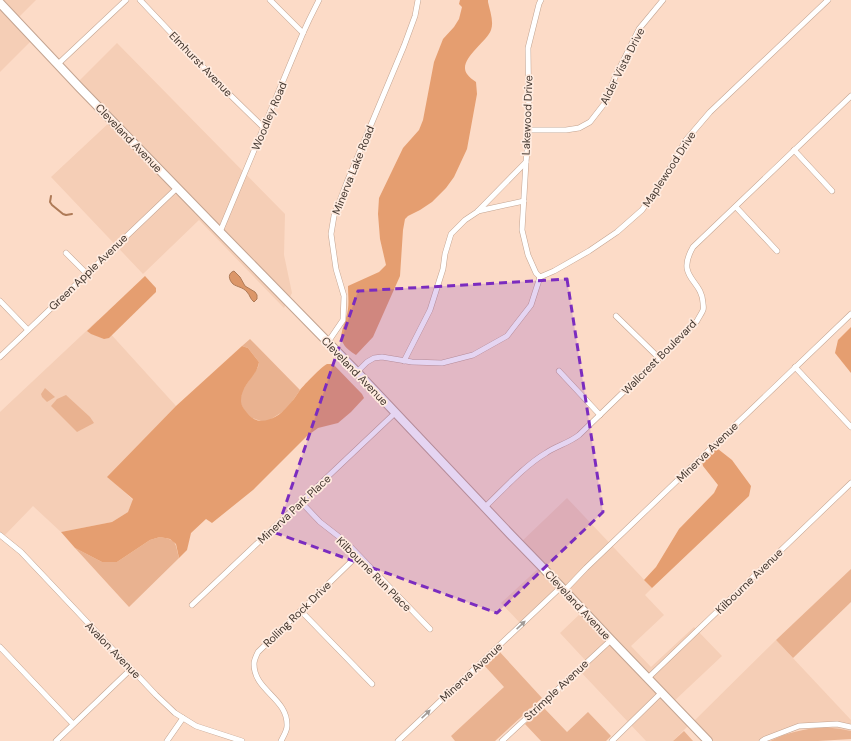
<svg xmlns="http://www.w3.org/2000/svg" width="851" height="741" font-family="'DM Sans',sans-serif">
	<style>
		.built { fill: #f5ceb6 }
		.green { fill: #e9b290 }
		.forest { fill: #e59e70 }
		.water { fill: #dc9668; stroke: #ae7a57 }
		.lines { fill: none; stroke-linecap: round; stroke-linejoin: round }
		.stream { stroke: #ae7a57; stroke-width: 2 }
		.street-casing { stroke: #c3a491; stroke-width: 6 }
		.primary-casing { stroke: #c3a491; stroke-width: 10 }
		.street { stroke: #fff; stroke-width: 5 }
		.primary { stroke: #fff; stroke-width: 8 }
		.oneway { fill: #a19b97 }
		.marked { fill: #7b2cbf; fill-opacity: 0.2; stroke: #7b2cbf; stroke-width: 3; stroke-dasharray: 8 5; stroke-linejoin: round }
		.labels { text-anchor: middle; stroke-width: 3.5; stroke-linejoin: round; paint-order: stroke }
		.street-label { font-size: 11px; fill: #43372f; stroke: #ffebdf }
	</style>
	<rect width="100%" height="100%" fill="#fcdbc7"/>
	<g class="built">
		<polygon points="0,0 36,0 17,19 35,37 0,72"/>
		<polygon points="117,43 285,214 284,255 292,293 284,308 199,220 143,274 51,177 112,120 77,83"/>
		<polygon points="98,320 176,406 108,477 133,500 128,512 112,522 61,532 33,506 3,537 0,534 0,412"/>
		<polygon points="567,498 652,588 645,595 664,615 631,646 651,667 694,627 722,656 672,703 691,724 776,640 851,720 851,731 841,729 824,727 813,728 798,730 785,734 770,741 706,741 690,724 673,741 646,741 578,669 586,661 560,633 583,611 562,588 522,625 501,603 541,566 520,543"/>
	</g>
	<g class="green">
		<polygon points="250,339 300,390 287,409 268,421 261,421 252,418 245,412 240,402 242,391 258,367 259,362 248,348 242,346"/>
		<polygon points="45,388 55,397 47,402 42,397 41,394"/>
		<polygon points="66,395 90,417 94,423 77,432 51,406 57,399"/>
		<path d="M160,537c17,3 15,5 19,21l-50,49 -54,-59 27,14h15l33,-22z"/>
		<polygon points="851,569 851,602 793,658 776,640"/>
		<polygon points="498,650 542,698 495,741 455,741 451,736 504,687 483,664"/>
		<polygon points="543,707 567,732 588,712 611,736 606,741 541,741 525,724"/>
		<path d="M824,727l17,2 10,2v8l-33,2h-48c17,-9 35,-12 54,-14z"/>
		<polygon points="684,731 693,741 673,741"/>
	</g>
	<g class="forest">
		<path d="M460,0h28v2c2,9 6,20 3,28 -4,12 -34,30 -24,44 2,3 6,6 9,8l1,12 -10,55 -13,28 -8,11 -14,14 -12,8 -12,6 -3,3 -2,11 -3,46 -27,61 -17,18c-25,-15 -11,-25 -8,-46 1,-7 0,-16 0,-23l31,-14 7,-7 -6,-26 -2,-25 1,-16 24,-50 16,-18 4,-10 11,-58 9,-23 11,-12 5,-8 3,-12 -3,-3z"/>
		<polygon points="145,276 156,288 156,292 109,338 104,339 91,334 87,331"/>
		<polygon points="851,327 851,373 835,353 838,340"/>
		<path d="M242,346l6,2 11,14c-2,15 -18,22 -18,39 0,5 5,11 9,15 11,11 29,1 37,-9 5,-5 9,-11 13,-17 5,-6 21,-23 27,-26 1,0 5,0 6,0l29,30 2,4 -13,14 -13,11 -20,5 -11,8 -54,54 -41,33 -6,-4 -15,14 -4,17 -8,8 -3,-14 -6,-5 -10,-2 -10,3 -33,22h-15l-27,-14 -14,-16 51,-10 16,-10 5,-13 -26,-22 69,-71z"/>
		<polygon points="718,449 732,460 751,486 749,496 652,588 644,580 656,567 679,529 714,493 718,485 703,466 702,461 710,451"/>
	</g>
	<path class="water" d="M234,271l6,6 5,9 10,6 2,3v4l-3,3c-4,-3 -4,-7 -7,-10 -4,-5 -10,-5 -14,-8 -5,-5 -5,-11 1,-13z"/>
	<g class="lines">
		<polyline class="stream" points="51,196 50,202 52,205 63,214 66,215 72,214"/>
		<g class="street-casing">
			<g id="street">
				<polyline points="140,0 225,90 264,128"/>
				<polyline points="270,0 303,33"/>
				<polyline points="58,64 126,0"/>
				<polyline points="529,130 566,130 579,128 590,122 604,104 616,75 639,29 663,0"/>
				<polyline points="794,150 832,191"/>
				<polyline points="526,162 522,230 528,255 536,273 540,277"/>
				<polyline points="736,207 777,251"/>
				<polyline points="478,211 524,201"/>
				<polyline points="220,232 303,33 309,20 319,0"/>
				<polyline points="66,253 87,274"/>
				<polyline points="0,301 28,330"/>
				<polyline points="616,316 659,358"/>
				<polyline points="328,342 343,320 344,296 336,269 331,234 334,216 347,182 404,46 415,16 418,0"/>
				<polyline points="0,357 177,188"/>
				<polyline points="404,361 430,310 443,269 445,254 451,234 465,220 477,212 526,162 529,130 528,48 539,4 541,0"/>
				<polyline points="795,367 851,427"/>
				<polyline points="559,371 600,415"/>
				<polyline points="357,372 367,362 374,358 382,357 412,362 442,363 473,355 507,336 531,305 540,277 554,271 589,251 617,232 642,210 662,182 686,140 710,112 828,0"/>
				<polyline points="301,502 320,522 347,543 430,629"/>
				<path d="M485,507c18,-17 39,-41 61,-54 10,-7 23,-10 33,-18l118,-114c2,-4 5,-8 6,-11 1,-2 0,-5 0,-7 -1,-24 -28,-25 -10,-56l158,-151"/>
				<polyline points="0,535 21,552 156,695 175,713 196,726 242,741"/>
				<polyline points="565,590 586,568 851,314"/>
				<polyline points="192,605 395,413"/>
				<polyline points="301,611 372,684"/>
				<polyline points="0,647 73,724"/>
				<polyline points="648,678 851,483"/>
				<polyline points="56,741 131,669"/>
				<polyline points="167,741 183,718"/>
				<path d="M281,741c2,-4 6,-10 6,-15 1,-28 -33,-35 -33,-62 0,-4 2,-8 4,-12l100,-97"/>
				<polyline points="398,741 561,587"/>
				<polyline points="502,741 611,640"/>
				<polyline points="612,741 661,693"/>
				<polyline points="762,741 765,739 799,726 837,724 851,727"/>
			</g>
		</g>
		<g class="primary-casing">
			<polyline id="primary" points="0,3 80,88 220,232 357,372 511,535 545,570 611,640 708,741"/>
		</g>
		<use href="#street" class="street"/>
		<use href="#primary" class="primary"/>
	</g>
	<defs><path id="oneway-solid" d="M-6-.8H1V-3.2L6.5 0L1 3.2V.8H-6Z"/></defs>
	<g class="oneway">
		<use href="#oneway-solid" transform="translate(521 625) rotate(-43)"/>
		<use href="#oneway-solid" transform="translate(426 714) rotate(-43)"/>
	</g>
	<path class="marked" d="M567,279l36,233 -106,101 -221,-80 82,-242z"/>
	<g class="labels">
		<g class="street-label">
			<text transform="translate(201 64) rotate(46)" y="4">Elmhurst Avenue</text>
			<text transform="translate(622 66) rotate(-63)" y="4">Alder Vista Drive</text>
			<text transform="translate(527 115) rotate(-88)" y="4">Lakewood Drive</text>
			<text transform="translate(269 116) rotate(-67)" y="4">Woodley Road</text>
			<text transform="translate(129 138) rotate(46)" y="4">Cleveland Avenue</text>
			<text transform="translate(669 169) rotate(-57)" y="4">Maplewood Drive</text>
			<text transform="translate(353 170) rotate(-68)" y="4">Minerva Lake Road</text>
			<text transform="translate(88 272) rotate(-44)" y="4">Green Apple Avenue</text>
			<text transform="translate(659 357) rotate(-45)" y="4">Wallcrest Boulevard</text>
			<text transform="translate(355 371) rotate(46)" y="4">Cleveland Avenue</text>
			<text transform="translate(707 452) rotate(-44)" y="4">Minerva Avenue</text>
			<text transform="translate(294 509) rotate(-43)" y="4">Minerva Park Place</text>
			<text transform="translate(374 574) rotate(45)" y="4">Kilbourne Run Place</text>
			<text transform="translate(749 581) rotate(-44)" y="4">Kilbourne Avenue</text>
			<text transform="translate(578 605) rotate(47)" y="4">Cleveland Avenue</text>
			<text transform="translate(297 614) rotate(-44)" y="4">Rolling Rock Drive</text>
			<text transform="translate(113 650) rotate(46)" y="4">Avalon Avenue</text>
			<text transform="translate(471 672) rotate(-43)" y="4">Minerva Avenue</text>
			<text transform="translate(556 690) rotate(-43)" y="4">Strimple Avenue</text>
		</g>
	</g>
</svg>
